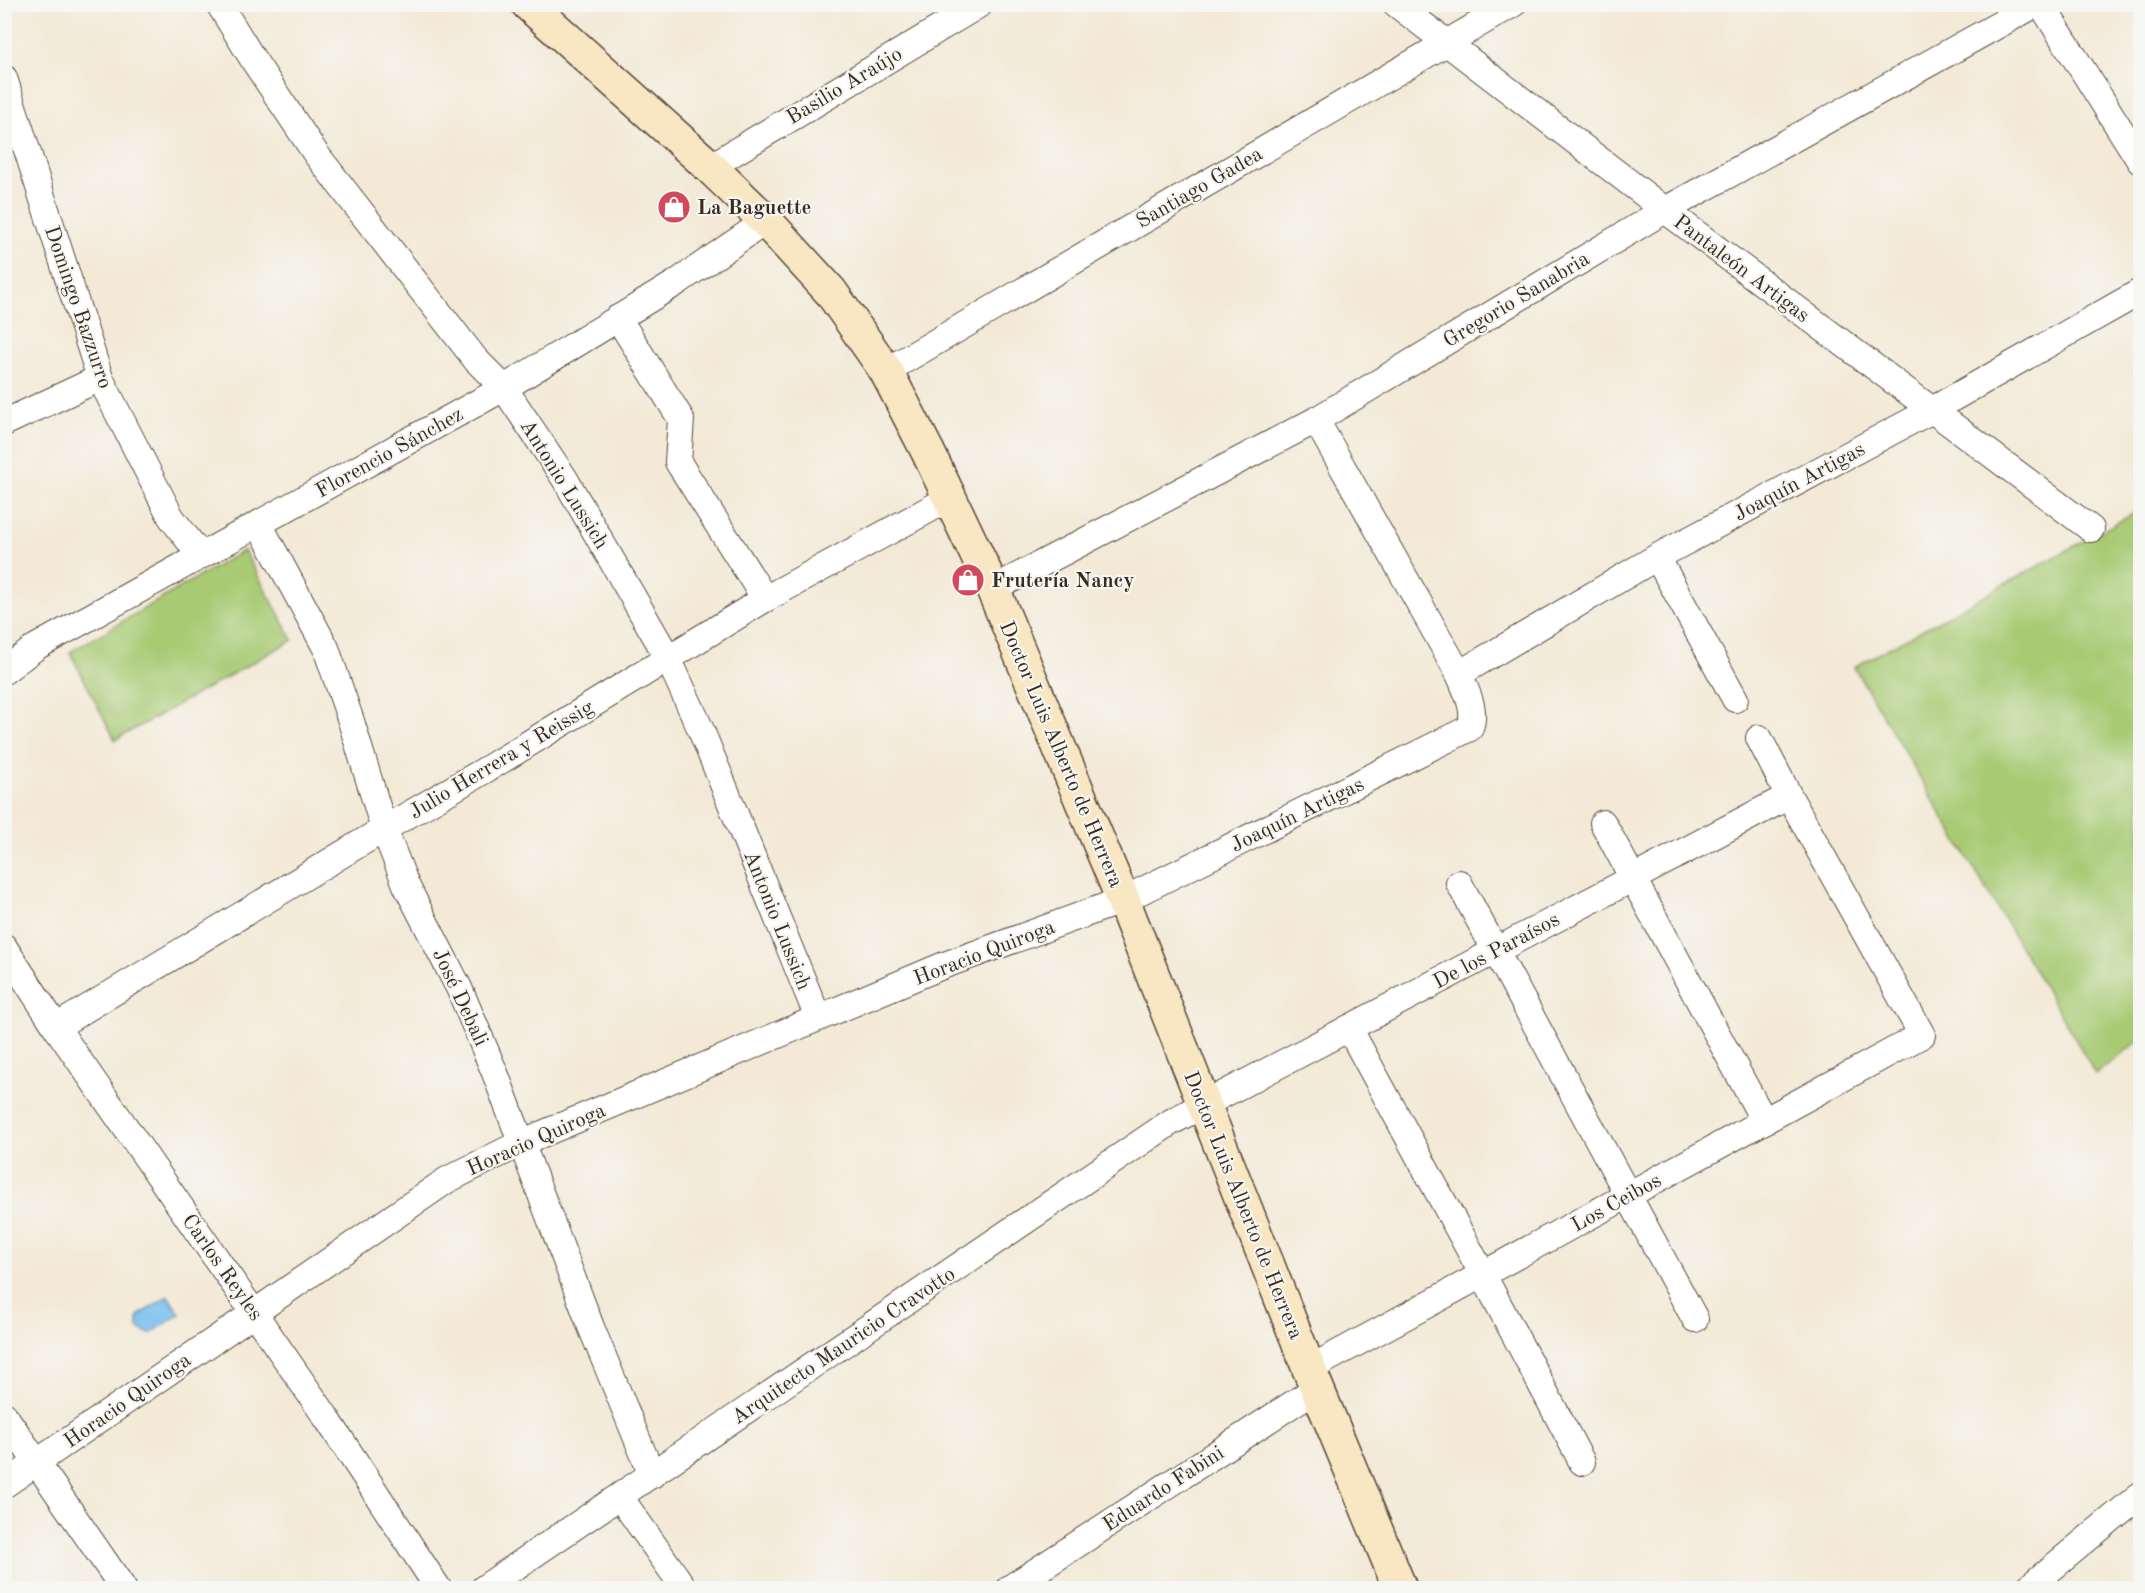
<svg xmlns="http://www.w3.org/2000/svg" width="2145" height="1593" font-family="'Old Standard TT',serif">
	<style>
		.green { fill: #a7ca73; stroke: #717a48; stroke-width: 1.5 }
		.water { fill: #78beef; stroke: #5a7486; stroke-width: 1.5 }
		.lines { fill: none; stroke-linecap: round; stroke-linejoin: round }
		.street-casing { stroke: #57473a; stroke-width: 28 }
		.secondary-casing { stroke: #57473a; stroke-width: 36 }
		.street { stroke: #fff; stroke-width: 26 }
		.secondary { stroke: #f9e7c3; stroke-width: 33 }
		.labels { text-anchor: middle; stroke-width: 4.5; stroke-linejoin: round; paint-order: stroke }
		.street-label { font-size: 21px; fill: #3b2a1e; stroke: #f6f6f2 }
		.poi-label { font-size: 21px; font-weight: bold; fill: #3b2a1e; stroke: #f6f6f2; text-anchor: start }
	</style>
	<rect width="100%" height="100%" fill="#f6f6f2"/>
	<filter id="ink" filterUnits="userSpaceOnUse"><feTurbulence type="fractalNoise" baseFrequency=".0167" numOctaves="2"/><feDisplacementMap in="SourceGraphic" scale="12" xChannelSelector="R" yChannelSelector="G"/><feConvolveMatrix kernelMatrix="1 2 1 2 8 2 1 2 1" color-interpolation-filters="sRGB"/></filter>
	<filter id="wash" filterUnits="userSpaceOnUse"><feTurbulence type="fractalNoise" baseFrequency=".008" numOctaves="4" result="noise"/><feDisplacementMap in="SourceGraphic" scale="24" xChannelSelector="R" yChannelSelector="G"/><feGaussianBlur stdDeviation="1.35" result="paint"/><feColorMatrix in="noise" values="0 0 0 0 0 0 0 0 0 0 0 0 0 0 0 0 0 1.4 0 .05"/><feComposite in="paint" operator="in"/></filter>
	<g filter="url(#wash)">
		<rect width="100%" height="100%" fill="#f3e9d6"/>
		<g class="green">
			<polygon points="2140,510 2140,1040 2096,1074 1854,667"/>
			<polygon points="244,550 293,640 115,740 70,652"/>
		</g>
		<polygon class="water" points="168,1296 180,1314 150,1334 138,1328 138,1316"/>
	</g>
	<g filter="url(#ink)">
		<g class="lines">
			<g class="street-casing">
				<g id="street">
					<polyline points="219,4 254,61 316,154 476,360 504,388 565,479 668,658 701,730 818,1018"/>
					<polyline points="1396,4 1665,210 2091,529"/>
					<polyline points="2041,4 2140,161"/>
					<polyline points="4,78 100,378 171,517 200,555"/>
					<polyline points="710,167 980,4"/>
					<polyline points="618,318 681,419 678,462 765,599"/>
					<polyline points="886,371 1513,4"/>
					<polyline points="4,423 100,378"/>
					<polyline points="259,524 326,648 351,721 384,829 406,885 459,988 495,1073 591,1327 652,1475"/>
					<polyline points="1657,557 1735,699"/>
					<polyline points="993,589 1316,420 1665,210 2036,4"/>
					<polyline points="4,671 36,647 504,388 676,283 766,221"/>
					<polyline points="1459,674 1657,557 1932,410 2140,292"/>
					<polyline points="1603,823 1764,1121"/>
					<polyline points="1459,883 1695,1319"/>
					<polyline points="4,947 56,1027 326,1417 438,1588"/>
					<polyline points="56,1027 384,829 492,766 765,599 950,498"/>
					<polyline points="1349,1028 1483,1275 1582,1462"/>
					<polyline points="1309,1369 1922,1035 1789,796 1759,738"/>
					<polyline points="4,1415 123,1588"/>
					<path d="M4,1485l443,-305 74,-37 421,-177 181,-66 347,-172c7,-18 -4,-37 -11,-54l-143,-254"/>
					<polyline points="620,1497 684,1588"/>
					<polyline points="484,1588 1171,1122 1789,796"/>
					<polyline points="1010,1588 1317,1388"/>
					<polyline points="2028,1588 2140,1495"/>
				</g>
			</g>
			<g class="secondary-casing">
				<polyline id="secondary" points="528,4 710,167 766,221 831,292 886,371 928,452 993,589 1014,639 1123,900 1309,1369 1400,1588"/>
			</g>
			<use href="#street" class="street"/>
			<use href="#secondary" class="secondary"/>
		</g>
	</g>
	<defs>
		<g id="shop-disc" transform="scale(1.725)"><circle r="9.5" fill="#d1495b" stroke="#f6f6f2"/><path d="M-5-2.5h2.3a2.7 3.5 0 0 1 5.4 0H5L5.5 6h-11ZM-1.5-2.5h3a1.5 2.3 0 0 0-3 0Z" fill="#fff"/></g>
	</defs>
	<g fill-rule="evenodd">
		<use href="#shop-disc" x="674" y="207"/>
		<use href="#shop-disc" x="968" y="580"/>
	</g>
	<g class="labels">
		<g class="street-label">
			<text transform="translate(844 85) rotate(-31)" y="7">Basilio Araújo</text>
			<text transform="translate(1199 187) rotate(-30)" y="7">Santiago Gadea</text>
			<text transform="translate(1742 268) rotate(37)" y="7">Pantaleón Artigas</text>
			<text transform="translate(1516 299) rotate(-31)" y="7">Gregorio Sanabria</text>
			<text transform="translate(79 307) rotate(71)" y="7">Domingo Bazzurro</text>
			<text transform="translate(389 452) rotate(-29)" y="7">Florencio Sánchez</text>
			<text transform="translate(1799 481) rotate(-28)" y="7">Joaquín Artigas</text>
			<text transform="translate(565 484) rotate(58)" y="7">Antonio Lussich</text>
			<text transform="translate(1062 754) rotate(67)" y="7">Doctor Luis Alberto de Herrera</text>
			<text transform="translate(501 759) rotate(-31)" y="7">Julio Herrera y Reissig</text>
			<text transform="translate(1297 814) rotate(-26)" y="7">Joaquín Artigas</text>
			<text transform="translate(778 920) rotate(68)" y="7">Antonio Lussich</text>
			<text transform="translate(1496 950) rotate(-28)" y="7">De los Paraísos</text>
			<text transform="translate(984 952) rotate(-21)" y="7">Horacio Quiroga</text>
			<text transform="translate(461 997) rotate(65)" y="7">José Debali</text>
			<text transform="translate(536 1139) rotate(-24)" y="7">Horacio Quiroga</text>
			<text transform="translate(1616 1202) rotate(-29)" y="7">Los Ceibos</text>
			<text transform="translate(1244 1205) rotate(68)" y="7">Doctor Luis Alberto de Herrera</text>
			<text transform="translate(223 1267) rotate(55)" y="7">Carlos Reyles</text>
			<text transform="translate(843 1345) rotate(-34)" y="7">Arquitecto Mauricio Cravotto</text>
			<text transform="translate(127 1400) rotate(-35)" y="7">Horacio Quiroga</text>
			<text transform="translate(1163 1488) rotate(-33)" y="7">Eduardo Fabini</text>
		</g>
		<g class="poi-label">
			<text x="697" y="214">La Baguette</text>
			<text x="991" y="587">Frutería Nancy</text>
		</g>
	</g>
	<rect width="2145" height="1593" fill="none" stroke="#f6f6f2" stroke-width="24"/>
</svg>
